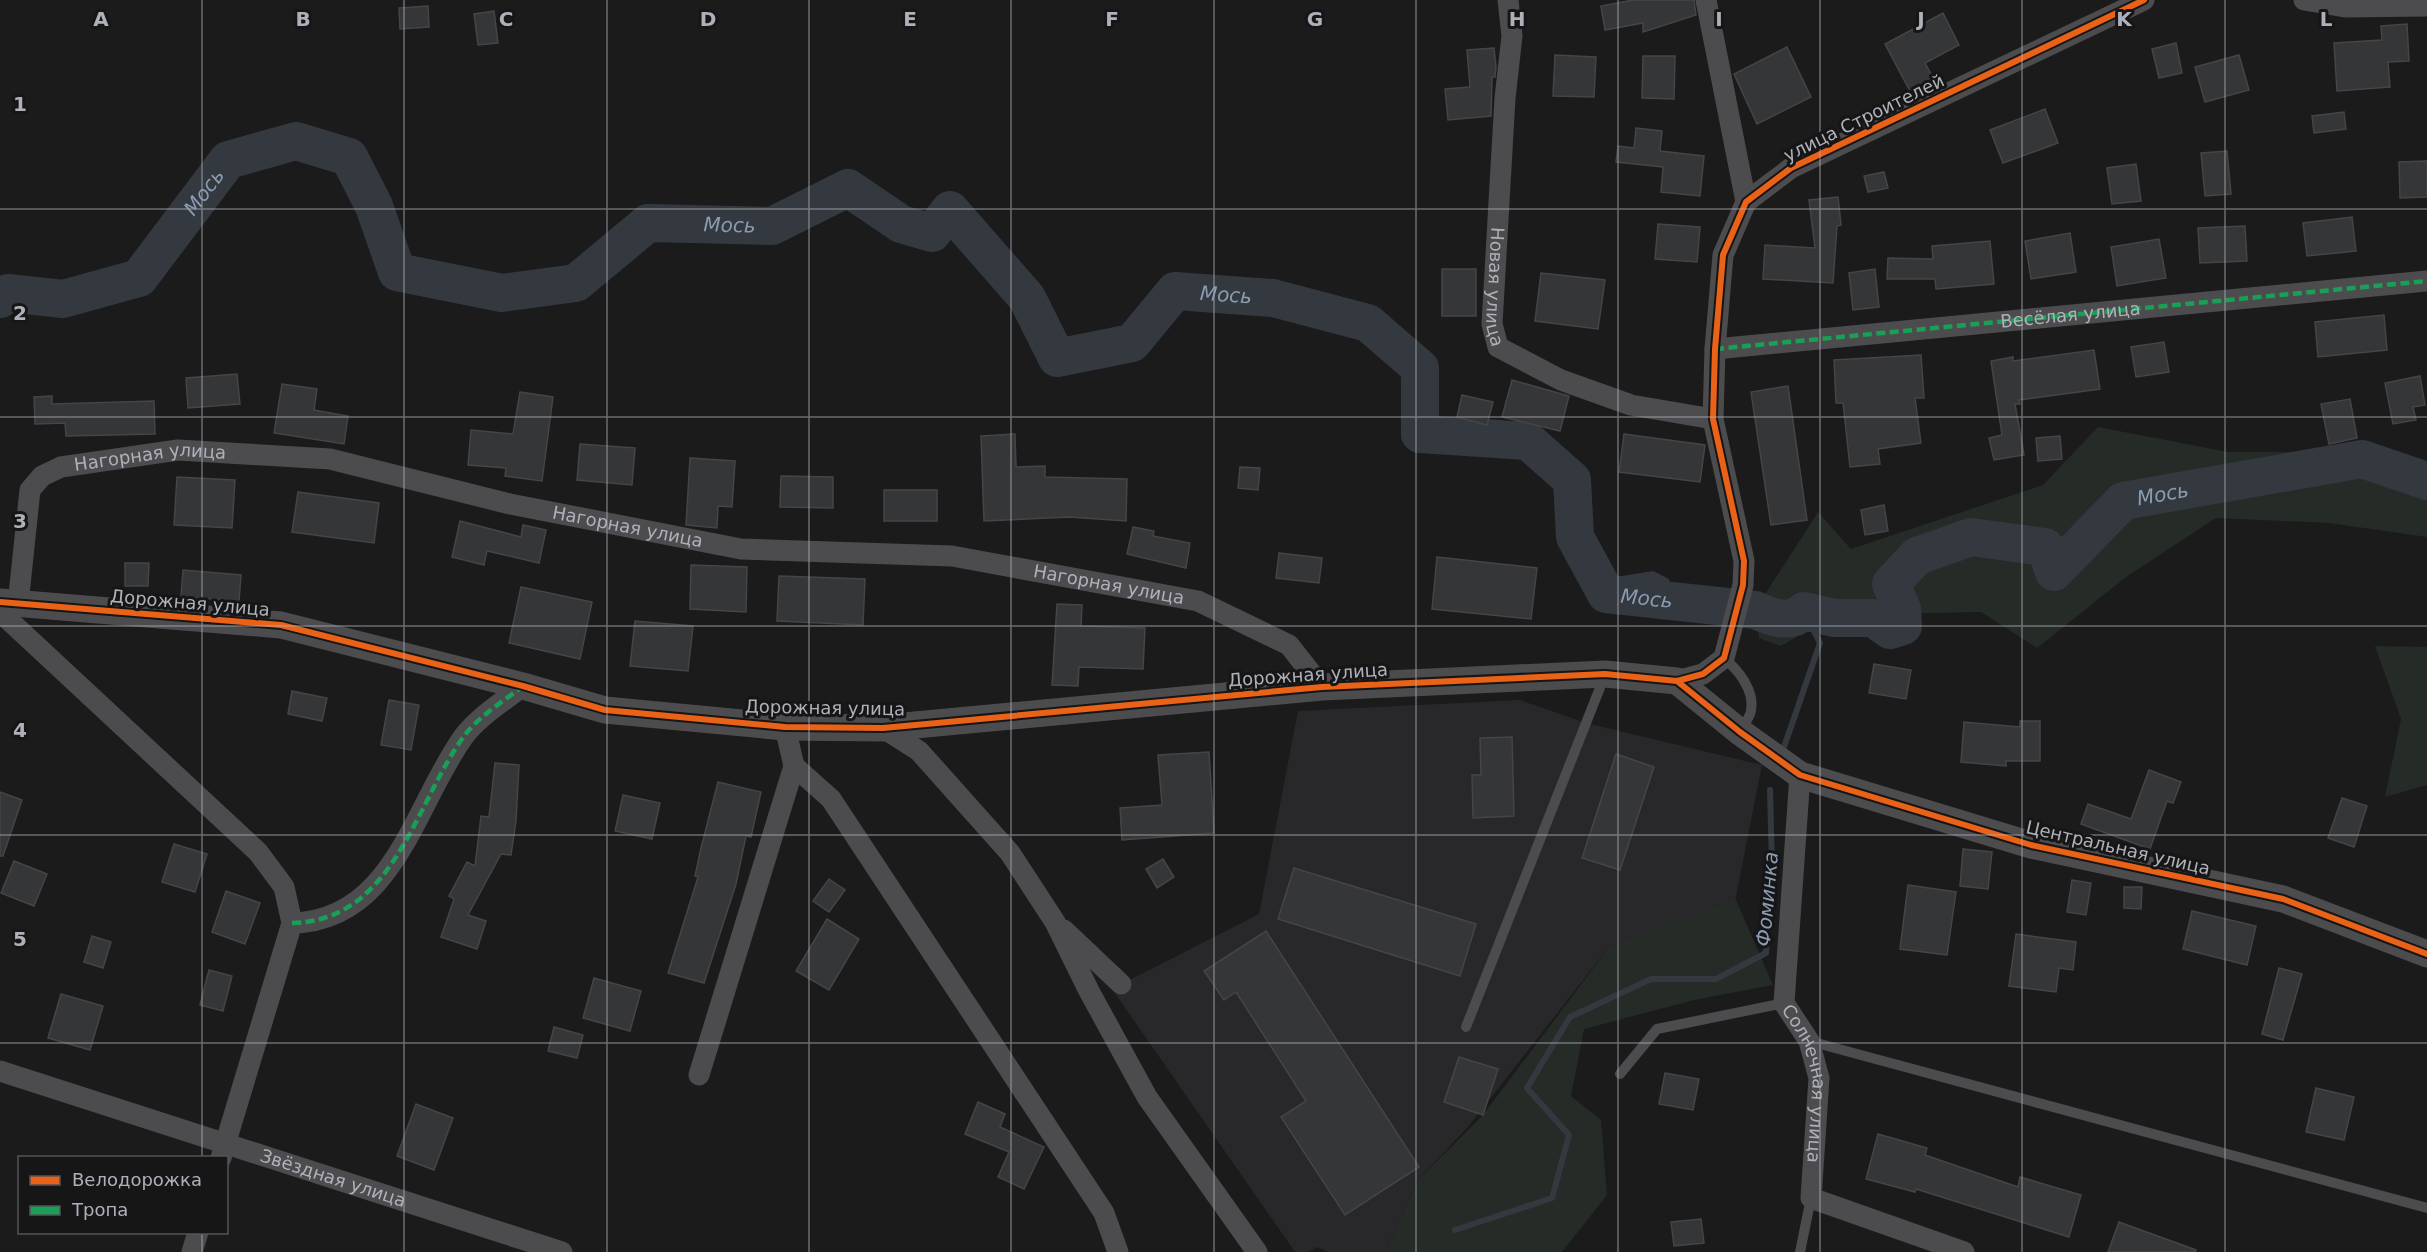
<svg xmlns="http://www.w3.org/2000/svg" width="2427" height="1252" font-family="'DejaVu Sans',sans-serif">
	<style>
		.built { fill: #28282a }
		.green { fill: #252b26 }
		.water { fill: #343940 }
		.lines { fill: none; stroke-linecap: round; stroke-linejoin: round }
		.stream { stroke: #343940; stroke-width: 6 }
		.river { stroke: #343940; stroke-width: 38 }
		.building { fill: #353637; stroke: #454548; stroke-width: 1.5 }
		.service { stroke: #4c4c4e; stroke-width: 10 }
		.minor { stroke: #4c4c4e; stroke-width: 21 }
		.tertiary { stroke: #4c4c4e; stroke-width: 27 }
		.quiet { stroke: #1a9f57; stroke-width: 4.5; stroke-dasharray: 9 4.5; stroke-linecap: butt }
		.cycleway-casing { stroke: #161617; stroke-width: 10 }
		.cycleway { stroke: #ea6118; stroke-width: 6 }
		.grid { fill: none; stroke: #afb1ba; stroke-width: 1.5; stroke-opacity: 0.55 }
		.labels { text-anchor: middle; stroke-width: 6; stroke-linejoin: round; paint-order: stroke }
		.street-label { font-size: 18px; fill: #afb1ba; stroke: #161617 }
		.water-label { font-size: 20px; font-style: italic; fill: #8a9cb1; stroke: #161617 }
		.grid-label { font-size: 20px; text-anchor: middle; font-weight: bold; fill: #afb1ba; stroke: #161617; stroke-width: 6; stroke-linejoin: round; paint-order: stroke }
	</style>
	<rect width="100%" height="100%" fill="#1b1b1c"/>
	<polygon class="built" points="1520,700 1586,723 1762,765 1729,932 1610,946 1467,1128 1418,1180 1385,1252 1329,1252 1317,1247 1308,1252 1295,1252 1112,989 1259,914 1298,711"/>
	<g class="green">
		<polygon points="2098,427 2228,452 2294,452 2427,468 2427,537 2329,523 2216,518 2126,577 2037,648 1981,612 1834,615 1781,646 1759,638 1755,610 1818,512 1851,549 2043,485"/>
		<polygon points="2375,646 2427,647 2427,785 2385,797 2401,719"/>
		<polygon points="1736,900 1773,985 1694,1000 1584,1029 1571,1096 1601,1120 1607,1195 1562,1252 1385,1252 1418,1180 1483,1115 1610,946"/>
	</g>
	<polygon class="water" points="1653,571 1669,579 1671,588 1663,591 1656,608 1628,610 1609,601 1616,594 1609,583 1610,578"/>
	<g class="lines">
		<g class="stream">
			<polyline points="1784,747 1820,643 1804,611"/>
			<polyline points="1455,1230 1552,1198 1569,1135 1527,1088 1570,1017 1651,979 1716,979 1766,953 1772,867 1770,790"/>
		</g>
		<path class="river" id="s1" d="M0,299l8,-6 55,6 76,-21 89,-118 68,-19 53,16 25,49 23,66 105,21 74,-10 72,-60 124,3 76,-38 53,36 31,9 18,-23 77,88 30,60 75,-15 43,-52 98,7 95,25 52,45v66l108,7 44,39 3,57 31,57 149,16c16,7 34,15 49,1l30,7h39l17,12 13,-4 -1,-17 -11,-25 26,-28 54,-19 74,10 9,25 69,-71 239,-42 65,22"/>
	</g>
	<g class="building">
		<polygon points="1633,0 1694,0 1696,15 1643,32 1643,23 1605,30 1601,6"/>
		<polygon points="428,6 429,27 400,29 399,8"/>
		<polygon points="494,11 498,43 478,45 474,14"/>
		<polygon points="1943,13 1959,45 1925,63 1933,78 1910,91 1885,44"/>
		<polygon points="2407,24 2409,61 2388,62 2390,87 2337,91 2334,43 2382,40 2381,26"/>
		<polygon points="2176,43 2182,73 2159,78 2152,49"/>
		<polygon points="1787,47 1811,97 1757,124 1734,74"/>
		<polygon points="1494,48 1496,67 1495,77 1492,77 1491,116 1448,120 1445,89 1470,87 1467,50"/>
		<polygon points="1555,55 1596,57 1594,97 1553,96"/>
		<polygon points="2239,55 2249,90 2205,102 2195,67"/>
		<polygon points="1643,56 1675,56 1674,99 1642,98"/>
		<polygon points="2045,109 2058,143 2003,163 1990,130"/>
		<polygon points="2344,112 2346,129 2314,133 2312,116"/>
		<polygon points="1636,128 1662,131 1660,151 1704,156 1700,196 1661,192 1663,167 1616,162 1618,146 1634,148"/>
		<polygon points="2227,151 2231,194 2205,196 2201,153"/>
		<polygon points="2427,161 2427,197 2400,198 2399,162"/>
		<polygon points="2136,164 2141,201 2112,204 2107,168"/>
		<polygon points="1884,172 1888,188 1868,192 1864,176"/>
		<polygon points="1838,197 1841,225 1837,226 1833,283 1763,279 1765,245 1815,248 1809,200"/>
		<polygon points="2352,217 2356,251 2307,256 2303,223"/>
		<polygon points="1658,224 1700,227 1697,262 1655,259"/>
		<polygon points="2245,226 2247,261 2200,263 2198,228"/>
		<polygon points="2070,233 2076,272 2031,279 2025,241"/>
		<polygon points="2159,239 2166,278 2117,286 2111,247"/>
		<polygon points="1990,241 1994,284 1936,289 1935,279 1887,279 1888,258 1933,259 1932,246"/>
		<rect x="1442" y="269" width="34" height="47"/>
		<polygon points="1875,269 1879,307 1853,310 1849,273"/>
		<polygon points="1541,273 1605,280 1598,329 1535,321"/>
		<polygon points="2384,315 2387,350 2318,357 2315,322"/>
		<polygon points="2164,342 2169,372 2136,377 2131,347"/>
		<polygon points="2094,350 2100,389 2019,400 2020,404 2015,404 2024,455 1994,460 1989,438 2002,435 1991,361 2013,357 2013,361"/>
		<polygon points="1921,355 1924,398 1915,398 1921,443 1878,449 1880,464 1850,467 1843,403 1836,403 1834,360"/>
		<polygon points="237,374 240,404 188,408 186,378"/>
		<polygon points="2420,376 2425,405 2413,407 2416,420 2393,424 2385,383"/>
		<polygon points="1512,380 1569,396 1560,431 1502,417"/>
		<polygon points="282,384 317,389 314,410 348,416 344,444 274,433"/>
		<polygon points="1788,386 1807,520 1771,525 1751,392"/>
		<polygon points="520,392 553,397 542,481 505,476 506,468 468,465 471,430 513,434"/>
		<polygon points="1462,395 1493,402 1487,425 1457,417"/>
		<polygon points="52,396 52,404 154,401 155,434 66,436 65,423 35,424 34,397"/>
		<polygon points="2350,399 2357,438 2329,444 2321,404"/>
		<polygon points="1015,434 1016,467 1045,466 1045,477 1127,479 1126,521 1069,517 984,521 981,436"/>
		<polygon points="1624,434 1705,445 1700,482 1619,472"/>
		<polygon points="2060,436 2062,459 2038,461 2036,438"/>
		<polygon points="580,444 635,448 632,485 577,480"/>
		<polygon points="690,458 735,461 732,507 718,506 717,528 686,525"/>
		<polygon points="1240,467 1260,468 1258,490 1238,488"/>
		<polygon points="781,476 833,477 833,508 780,507"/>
		<polygon points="177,477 235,480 232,528 174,525"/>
		<rect x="884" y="490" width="53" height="31"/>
		<polygon points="298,492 379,503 374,543 292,532"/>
		<polygon points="1884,505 1888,531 1865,535 1861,510"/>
		<polygon points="460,521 521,537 523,525 546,530 539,563 487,551 484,565 452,557"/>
		<polygon points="1133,527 1154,531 1153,536 1190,543 1186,568 1127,554"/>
		<polygon points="1279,553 1322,558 1319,583 1276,578"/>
		<polygon points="1437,557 1537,568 1531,619 1432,609"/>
		<polygon points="125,563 149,563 148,586 125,586"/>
		<polygon points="691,565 747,567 746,612 690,609"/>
		<polygon points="183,570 241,575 239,601 181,597"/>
		<polygon points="779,576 865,579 863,625 777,621"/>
		<polygon points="521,587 592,602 580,659 509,643"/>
		<polygon points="1057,604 1082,605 1081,626 1145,628 1143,669 1079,667 1078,686 1052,685"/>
		<polygon points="635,621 693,626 688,671 630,666"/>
		<polygon points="1874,664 1911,670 1906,699 1869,693"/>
		<polygon points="292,691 327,698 322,721 288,714"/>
		<polygon points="389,700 419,705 411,750 381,745"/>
		<polygon points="2020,721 2040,721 2040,761 2006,761 2006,766 1961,762 1964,722 2020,727"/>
		<polygon points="1512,737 1514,816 1473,818 1472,775 1481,775 1480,738"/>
		<polygon points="1209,752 1214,833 1122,840 1120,808 1162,805 1158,755"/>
		<polygon points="1616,754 1654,767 1620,870 1582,858"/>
		<polygon points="495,763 519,765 516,821 511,855 501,854 468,915 486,921 477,949 441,937 454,899 449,896 467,862 475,866 481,816 489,817"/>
		<polygon points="2149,770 2181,782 2173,803 2167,801 2150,849 2081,824 2088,804 2131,819"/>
		<polygon points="718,782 761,792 751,837 746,836 736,884 704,983 668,973 698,877 695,876 701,848"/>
		<polygon points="0,792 22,800 3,856 0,856"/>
		<polygon points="623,795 660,803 652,839 615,831"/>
		<polygon points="2342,798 2367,806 2354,847 2328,838"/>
		<polygon points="174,844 207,854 195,892 162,882"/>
		<polygon points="1963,849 1992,852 1988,889 1960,886"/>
		<polygon points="1163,859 1174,877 1157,888 1146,869"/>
		<polygon points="14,861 47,874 34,906 1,893"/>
		<polygon points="1294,868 1476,924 1460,976 1278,919"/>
		<polygon points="829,879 845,890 829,912 813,901"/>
		<polygon points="2072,880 2091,883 2086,915 2067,912"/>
		<polygon points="1908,885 1956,892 1947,955 1900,949"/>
		<polygon points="2124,887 2142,887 2141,909 2124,908"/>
		<polygon points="226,891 260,903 245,944 212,932"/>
		<polygon points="2192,911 2256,926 2247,965 2183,949"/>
		<polygon points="827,919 859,939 829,990 796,971"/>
		<polygon points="1266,931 1419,1167 1345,1215 1281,1117 1306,1101 1236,992 1224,1000 1204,971"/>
		<polygon points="2016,934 2076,942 2073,970 2059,968 2056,992 2009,986"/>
		<polygon points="92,936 111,942 103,968 84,962"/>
		<polygon points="2279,968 2302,974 2283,1040 2262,1034"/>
		<polygon points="209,970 232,976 223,1011 200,1005"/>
		<polygon points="594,978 641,991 630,1031 583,1018"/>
		<polygon points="61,994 103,1006 90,1050 48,1038"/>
		<polygon points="554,1027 583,1035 577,1058 548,1051"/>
		<polygon points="1459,1057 1498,1069 1483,1115 1444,1102"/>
		<polygon points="1665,1073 1699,1079 1693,1110 1659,1104"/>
		<polygon points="2316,1088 2354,1097 2344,1140 2306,1132"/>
		<polygon points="978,1102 1005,1114 1000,1127 1044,1147 1024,1189 998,1177 1009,1152 965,1134"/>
		<polygon points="416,1104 453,1118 434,1170 397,1156"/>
		<polygon points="1878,1134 1927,1148 1925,1155 2018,1187 2020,1177 2081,1195 2069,1237 1916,1189 1915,1192 1866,1179"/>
		<polygon points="1701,1219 1704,1243 1674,1246 1671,1222"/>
		<polygon points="2119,1222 2196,1250 2195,1252 2108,1252"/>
	</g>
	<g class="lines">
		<g class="service">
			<path d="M1724,658c14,12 31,32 27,53 -1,6 -8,15 -11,21"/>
			<polyline points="1466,1027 1605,675"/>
			<polyline points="1809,1041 2427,1208"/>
			<polyline points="1620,1074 1657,1029 1784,1003"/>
			<polyline points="1800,1252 1811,1198"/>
		</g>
		<g class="minor">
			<path id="s2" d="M1508,0l4,36 -7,62 -13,226 6,23 63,33 70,25 82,14"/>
			<polyline points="1706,0 1746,202"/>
			<polyline points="2304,0 2345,7 2427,6"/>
			<path id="s3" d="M1715,349l712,-68"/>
			<path id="s4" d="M18,604l12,-114 12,-14 19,-9 117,-17 152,9 180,45 231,45 211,7 246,45 91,44 33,42"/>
			<polyline points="0,612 258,852 284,887 292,923 221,1158"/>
			<polyline points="1677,681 1703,674 1724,658 1743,585 1744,561 1713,419 1715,349 1723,255 1746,202 1791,168 2144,0"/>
			<polyline points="883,728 919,751 1010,853 1055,922 1089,991 1147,1097 1257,1252"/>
			<polyline points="794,766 831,799 1104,1213 1118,1252"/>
			<path id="s5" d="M1800,775l-16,228 25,38 10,37 -8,120 153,54"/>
			<path d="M292,923c102,-2 122,-118 172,-187 15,-20 40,-35 59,-50"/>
			<polyline points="1064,930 1121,984"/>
			<path id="s6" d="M0,1071l562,181"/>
			<polyline points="699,1075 794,766 785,727"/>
			<polyline points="192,1252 198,1232"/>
		</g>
		<polyline class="tertiary" points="0,602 281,625 523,686 605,710 785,727 883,728 1322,687 1605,674 1677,681 1740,732 1800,775 2031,845 2283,899 2427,954"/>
		<g class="quiet">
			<polyline points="1715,349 2427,281"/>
			<path d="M292,923c102,-2 122,-118 172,-187 15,-20 40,-35 59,-50"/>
		</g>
		<g class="cycleway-casing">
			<g id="cycleway">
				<polyline points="0,602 281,625 523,686 605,710 785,727 883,728 1322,687 1605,674 1677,681 1703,674 1724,658 1743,585 1744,561 1713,419 1715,349 1723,255 1746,202 1791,168 2144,0"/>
				<polyline points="1677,681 1740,732 1800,775 2031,845 2283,899 2427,954"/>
			</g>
		</g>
		<use href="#cycleway" class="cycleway"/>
	</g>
	<path class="grid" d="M202,0v1158M404,0v1252M607,0v1252M809,0v1252M1011,0v1252M1214,0v1252M1416,0v1252M1618,0v1252M1820,0v1252M2022,0v1252M2225,0v1252M0,209h2427M0,417h2427M0,626h2427M0,835h2427M0,1043h2427M202,1232v20"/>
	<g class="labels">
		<g class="street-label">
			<text transform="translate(1864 118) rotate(-26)" y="6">улица Строителей</text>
			<text dy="6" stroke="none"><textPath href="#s2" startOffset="288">Новая улица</textPath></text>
			<text dy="6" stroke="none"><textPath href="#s3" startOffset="357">Весёлая улица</textPath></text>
			<text dy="6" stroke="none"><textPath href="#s4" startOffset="244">Нагорная улица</textPath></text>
			<text dy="6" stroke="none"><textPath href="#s4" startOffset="730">Нагорная улица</textPath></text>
			<text dy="6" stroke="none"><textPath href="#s4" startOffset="1216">Нагорная улица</textPath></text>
			<text transform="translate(190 603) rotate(5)" y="6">Дорожная улица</text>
			<text transform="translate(1308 675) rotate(-4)" y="6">Дорожная улица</text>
			<text transform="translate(825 708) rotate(1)" y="6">Дорожная улица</text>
			<text transform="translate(2118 848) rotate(13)" y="6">Центральная улица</text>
			<text dy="6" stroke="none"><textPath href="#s5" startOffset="315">Солнечная улица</textPath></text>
			<text dy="6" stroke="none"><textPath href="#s6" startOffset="350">Звёздная улица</textPath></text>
		</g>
		<g class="water-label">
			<text dy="7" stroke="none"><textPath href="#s1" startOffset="252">Мось</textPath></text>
			<text dy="7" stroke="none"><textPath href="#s1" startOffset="900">Мось</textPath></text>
			<text dy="7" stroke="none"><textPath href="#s1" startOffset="1532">Мось</textPath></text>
			<text dy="7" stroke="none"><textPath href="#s1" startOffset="2788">Мось</textPath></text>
			<text dy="7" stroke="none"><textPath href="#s1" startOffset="2142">Мось</textPath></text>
			<text transform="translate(1767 899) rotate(-85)" y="7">Фоминка</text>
		</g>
	</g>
	<g class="grid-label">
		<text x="101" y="26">A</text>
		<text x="303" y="26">B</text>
		<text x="506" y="26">C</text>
		<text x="708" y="26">D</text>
		<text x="910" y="26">E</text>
		<text x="1112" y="26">F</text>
		<text x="1315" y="26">G</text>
		<text x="1517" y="26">H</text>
		<text x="1719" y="26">I</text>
		<text x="1921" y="26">J</text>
		<text x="2124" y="26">K</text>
		<text x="2326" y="26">L</text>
		<text x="20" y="111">1</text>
		<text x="20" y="320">2</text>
		<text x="20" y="528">3</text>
		<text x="20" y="737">4</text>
		<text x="20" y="946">5</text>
	</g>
	<rect x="18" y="1156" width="210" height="78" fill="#161617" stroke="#535458" stroke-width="1.5"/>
	<rect x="30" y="1176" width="30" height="9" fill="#ea6118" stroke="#535458" stroke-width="1.5"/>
	<text x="72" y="1186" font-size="18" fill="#afb1ba">Велодорожка</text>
	<rect x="30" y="1206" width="30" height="9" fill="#1a9f57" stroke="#535458" stroke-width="1.5"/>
	<text x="72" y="1216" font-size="18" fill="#afb1ba">Тропа</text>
</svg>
